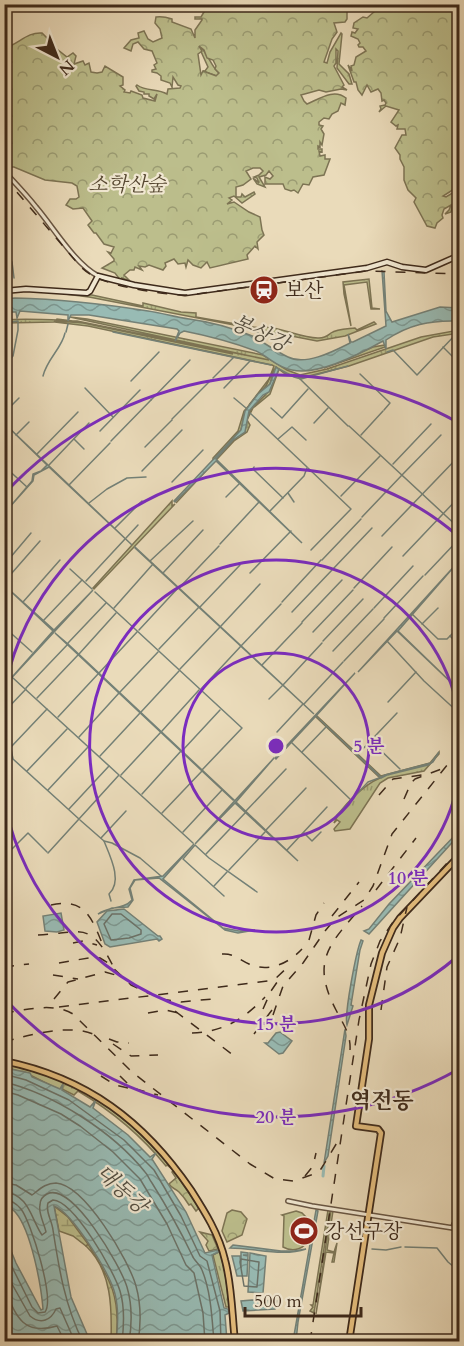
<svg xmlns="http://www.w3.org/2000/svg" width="464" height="1346" font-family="Cardo,'Noto Serif KR',serif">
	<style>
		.grass { fill: url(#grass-tufts); stroke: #7d7454; stroke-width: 1.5 }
		.forest { fill: url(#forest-crowns); stroke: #7d7454; stroke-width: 1.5; fill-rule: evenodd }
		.wetland { fill: url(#wetland-marsh); stroke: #7d7454; stroke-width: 1.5 }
		.garden { fill: #bcbe8c; stroke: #7d7454; stroke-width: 1.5 }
		.water { fill: url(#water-waves); stroke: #748177; stroke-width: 1.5 }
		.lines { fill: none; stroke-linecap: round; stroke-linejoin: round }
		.shore { stroke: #6b7268; stroke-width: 1.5 }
		.stream { stroke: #748177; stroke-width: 1.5 }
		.canal { stroke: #98bbb4; stroke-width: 3 }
		.tertiary-casing { stroke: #695643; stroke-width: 6 }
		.secondary-casing { stroke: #3e2a1b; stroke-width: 7 }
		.primary-casing { stroke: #3e2a1b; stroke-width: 8 }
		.trunk-casing { stroke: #3e2a1b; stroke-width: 8 }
		.tertiary { stroke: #f1e8d2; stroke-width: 3 }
		.secondary { stroke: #f1e8d2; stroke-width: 4 }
		.primary { stroke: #e5be7d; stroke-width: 4.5 }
		.trunk { stroke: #e5be7d; stroke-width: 4.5 }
		.rail { stroke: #3e2a1b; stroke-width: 1.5; stroke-dasharray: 10 10; stroke-linecap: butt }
		.ring { fill: none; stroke: #7b2cbf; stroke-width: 3 }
		.labels { text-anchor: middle; stroke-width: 4.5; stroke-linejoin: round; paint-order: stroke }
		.park-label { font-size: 20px; font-style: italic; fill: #574832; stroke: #f1e8d2 }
		.poi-label { font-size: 20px; fill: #3e2a1b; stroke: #f1e8d2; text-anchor: start }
		.water-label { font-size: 21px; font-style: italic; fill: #544e41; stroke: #f1e8d2 }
		.quarter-label { font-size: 22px; font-weight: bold; fill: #3e2a1b; stroke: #f1e8d2 }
		.centre { fill: #7b2cbf; stroke: #f1e8d2; stroke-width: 3 }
		.ring-label { font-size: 18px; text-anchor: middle; font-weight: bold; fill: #7b2cbf; stroke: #f1e8d2; stroke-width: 4.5; stroke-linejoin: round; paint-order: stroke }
	</style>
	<defs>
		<pattern id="grass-tufts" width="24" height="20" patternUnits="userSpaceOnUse" patternTransform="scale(1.5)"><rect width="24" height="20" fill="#bcbe8c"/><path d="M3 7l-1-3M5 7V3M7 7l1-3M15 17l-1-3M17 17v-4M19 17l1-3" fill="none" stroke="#9a9b72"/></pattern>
		<pattern id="forest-crowns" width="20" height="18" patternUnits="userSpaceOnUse" patternTransform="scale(1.5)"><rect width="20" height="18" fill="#bcbe8c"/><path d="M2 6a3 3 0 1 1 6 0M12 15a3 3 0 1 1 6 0" fill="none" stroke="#9a9b72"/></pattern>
		<pattern id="wetland-marsh" width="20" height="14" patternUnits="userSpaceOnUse" patternTransform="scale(1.5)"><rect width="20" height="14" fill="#bcbe8c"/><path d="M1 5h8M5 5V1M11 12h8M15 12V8" fill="none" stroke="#9a9b72"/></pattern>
		<pattern id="water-waves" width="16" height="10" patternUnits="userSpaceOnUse" patternTransform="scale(1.5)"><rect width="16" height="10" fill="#98bbb4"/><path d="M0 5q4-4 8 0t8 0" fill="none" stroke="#7d9892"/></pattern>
	</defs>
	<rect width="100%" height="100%" fill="#eadbba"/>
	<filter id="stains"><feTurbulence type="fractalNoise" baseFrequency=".00333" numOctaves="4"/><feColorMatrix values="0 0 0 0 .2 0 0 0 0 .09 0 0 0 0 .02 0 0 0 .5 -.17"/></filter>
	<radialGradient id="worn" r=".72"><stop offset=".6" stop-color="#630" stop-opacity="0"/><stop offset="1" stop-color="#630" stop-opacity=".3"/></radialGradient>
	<g class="grass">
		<path d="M198,45c10,7 12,20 21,28l-2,3 -14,-5h2l3,-4z"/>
		<polygon points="369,279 372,308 380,309 371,309 367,282 344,285 351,326 344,294 343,282"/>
		<path d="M65,294l27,1 51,11v-3l38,9 15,1v4l63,11c13,-5 42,11 60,10 6,0 8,-2 12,-5 6,-4 17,-4 24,-5l2,2 17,-8 2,2 -31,12 -28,5 -228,-44z"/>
		<path d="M70,317l17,2 176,36 24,15 13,5 27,-6 94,-32 38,-7 1,3 -27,4 -84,29 -48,12 -17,-5 -8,-6 -10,19 -17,19 20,-26 5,-13 -2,-1 -184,-39 -33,-4 2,-1 26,2 150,31 -152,-32 -24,-3 -3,3 -49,1 -1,-3c25,-2 48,0 73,1l192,39z"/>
		<polygon points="385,345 385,347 324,368 373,347"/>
		<polygon points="172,501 172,506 175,504 94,589 93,588"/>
		<path d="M317,716l64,60 49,-13 9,-11v2l-15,17 -36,7 -8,5 -30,46 -15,2 -1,-2 6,-7 -3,-2 -3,3c6,-16 31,-39 46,-45l-64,-61z"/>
		<polygon points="328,1210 330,1210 314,1313 310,1311 313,1307 311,1305 313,1305"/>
		<polygon points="331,1210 333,1211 327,1250 334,1252 337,1243 334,1262 332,1262 334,1253 326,1252 316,1314"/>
		<polygon points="220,1251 226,1278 229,1307 226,1307 213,1255"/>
	</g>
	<g class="forest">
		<path d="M184,5h172l-9,5v9l-2,3 -11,1 3,9 -5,7 -8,23 3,1 3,-11 11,-19 1,1 -3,30 10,10 3,10h-3l-12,-16 1,-17 -2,-2v14l-2,3 10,19 -2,2 5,3 -6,-1 -15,3 -7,-2 -18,5 3,6 3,3c12,-5 27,-16 39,-6l-1,7 -4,-2 -3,8 -6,3 -3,5 -5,-1 -5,4v3l4,1 -2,3 3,5 -2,11 -2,-3v5l-2,-1v3h4v3l-3,-1 1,5 5,-1v4h5l-6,16 -11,2 -4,8 -6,-1 -5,9 -4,-3 -3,1 -6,-2 -2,-5h-18v-7l5,2 3,-3 -4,-5 -3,4 -7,2 6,10 -8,-3 -4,-6 6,5 -2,-5 -3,-1 5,-2 4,-4 -3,-3h-7l-7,3 5,8 -8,6 -7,2v10h5l1,-3 3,3 9,-5 1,2 -13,9 -8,-7 -5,2 3,2 -5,4 7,-2 15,10 11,5 2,13 2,5 -7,7 1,7 -3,-3 -8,9 1,4 -38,9 -3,-6 -6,6 -8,-3 -5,-5 -2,7 -1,-4 -7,1 -4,-5 -9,4 1,3 -3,4 -14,-5 -4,2 -6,-1 3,4 -7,-3 -1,3h-4l-6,5 6,6 -8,-3 1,3h-2l-6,-8 -13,-5 12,-7v-2l-6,-7 3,1 3,-6 -10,-3 -8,-11h-2l-6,-8 4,-4 -9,-13 -10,1 -7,-4 4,-6h6l3,-2 -2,-11 -5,-3 -27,-3 -31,-13h-9v-108l3,-2 -1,-6 4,-1 1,-5c10,-5 18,-13 30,-12l7,7 -1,2 19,15 6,-4 3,3 -2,8 9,-3 2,4 4,-2 2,9 6,1 5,-1 3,-6 18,11v8l-3,1 5,4 -1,2 6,1 1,-2 11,4 1,3 12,3 2,-7 -3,5 -5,-3v-2h-5v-2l-5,-1 -3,-5 1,-1c10,7 20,3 30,9l1,-5 12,-1 1,-2 -3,-1 -5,-8 -1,10 -2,-4 -9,-3v-4l-4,-3 -5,-1v-2l4,-1 -2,-4 3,-2 -5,-12 -8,-2 -6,-7 -5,2 -2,7 -7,-3 7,-8 8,-2 -1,-5 6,-2 4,8 5,3 9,-4 -2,-9 -5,-6 1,-6c6,-1 10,0 16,2v3l19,7 4,9v-8l7,-10v-1h-7v-2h6l3,-5 -10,-4 -6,2 1,-4zM199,46l5,4 3,8 6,2 3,6 -1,3 4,4 -3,3 -13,-5 -2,4 -3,-21 4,-3z"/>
		<polygon points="382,5 395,5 401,8 402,6 400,5 459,5 459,186 443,196 446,197 459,189 459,203 452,206 451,212 445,214 449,210 451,205 444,209 442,215 443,218 437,223 435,228 427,226 414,202 416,198 408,190 404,180 404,167 400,159 400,155 395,148 402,135 406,135 405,129 397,129 398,125 396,126 391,122 399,110 386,106 379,112 381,109 380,106 385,105 386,103 384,100 382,101 381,93 378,89 371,92 367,85 362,95 358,90 356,82 354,82 348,65 352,71 351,66 354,65 356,57 366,51 363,47 359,47 358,45 360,43 358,39 351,36 352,32 355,33 358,29 353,28 354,23 363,17 367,18"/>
		<path d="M4,1064c72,14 124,49 169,106l-6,-5 -1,1c-26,-32 -54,-55 -88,-75l-4,4 -12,-6 1,-5 -3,6 -32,-16 -23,-7z"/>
		<path d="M174,1171l25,37 -3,3 -5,-7 -2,1c-3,-5 -6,-9 -10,-13 -4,-4 -7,-3 -10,-8l7,-6 -4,-6z"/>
		<polygon points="232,1210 241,1212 247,1219 242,1235 227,1242 222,1231 227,1213"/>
		<polygon points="200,1232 212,1235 218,1249 209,1251 206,1245 208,1241"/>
		<path d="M88,1244c23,36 33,54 28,97h-7h2c1,-33 1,-70 -25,-95z"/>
	</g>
	<g class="wetland">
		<path d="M274,369l-4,15 -25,27 -4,19 -24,27 22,-22 6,-3c3,-27 7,-22 23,-40 5,-5 8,-16 11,-23l-9,25 -17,14 -6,12 3,5 -3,7 -13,9 -58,62 40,-44v-1l-3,2v-2l25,-27 6,-20 22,-25z"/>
		<polygon points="54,1206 68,1217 88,1244 86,1246 73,1236 59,1231"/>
	</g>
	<path class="garden" d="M296,1211l6,2 5,5 -1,25c-5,8 -16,8 -23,4l1,-31 -2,-1z"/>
	<g class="water">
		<path d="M382,271l2,1 2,39 6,11 48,-15 19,1v14l-1,-1c-28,-1 -50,4 -72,19v9l-3,-8c-23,13 -65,35 -91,29 -14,-2 -23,-13 -36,-19 -24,-9 -47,-15 -72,-20l-4,2 -5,8 4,-10 -2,-2 -88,-14h-18l-3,6v-6l-48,-4 -3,7 -1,-6h-11v-13l10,-1c45,1 89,6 133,13 14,2 27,6 41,8 23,3 44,9 66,18l4,-7 -3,7 3,3c10,6 20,13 29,17 18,9 46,-6 62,-14l-2,-9 3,8h2l33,-16z"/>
		<polygon points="276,367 279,369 269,392 263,395 249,411 245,432 233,440 216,459 302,543 216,461 175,502 174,501 241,430 245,411 258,394 270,384"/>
		<polygon points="5,424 132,545 49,467 34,475 33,481 8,509 32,481 33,474 41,471 47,465"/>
		<polygon points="135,547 314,714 135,548"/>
		<polygon points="459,561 398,631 459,690 397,631 358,672"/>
		<polygon points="4,585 54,630 93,590 5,685 53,631"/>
		<polygon points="55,633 68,644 234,800 233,800"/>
		<polygon points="355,673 316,716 381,777 385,775 431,763 439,752 433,762 428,765 387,775 381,778 316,716 276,759 275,758"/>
		<polygon points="274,758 236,802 298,861 235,803 195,844"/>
		<polygon points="459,831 459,835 369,934 364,931 369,929 389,904"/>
		<path d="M194,844l-31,35 60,49 16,3 16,-1 -17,3 -13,-3 -66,-52 -24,2 -5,8 3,12 -5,7 -16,1 -14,6c11,-8 25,-4 34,-14l-3,-11 5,-9 29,-4z"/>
		<polygon points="124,909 158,936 160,936 162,939 159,941 157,939 110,947 105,944 97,922 107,911"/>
		<polygon points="61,913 64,930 57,932 45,931 43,916"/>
		<path d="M361,940l2,1 -3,9 -9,55 2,1 -6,19c-3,-10 9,-73 14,-85z"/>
		<polygon points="345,1029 346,1036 328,1156 324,1163"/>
		<polygon points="280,1032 292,1041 283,1053 279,1054 265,1043 268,1043 276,1033"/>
		<path d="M5,1068l25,5 2,4 28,12 3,-5 -1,6 28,17 6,-7 -3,8 35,27 22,22 6,-4 -4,6 34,53 19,41 13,-3 1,2 -7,3 12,53 4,1 1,4 -4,2 2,26h-111c2,-15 3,-31 -1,-47 -5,-20 -42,-81 -61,-88l17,91 19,44h-85v-105l11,27 25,47 2,-1c-2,-25 -12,-78 -27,-96 -3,-4 -7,-6 -11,-9z"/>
		<polygon points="316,1210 318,1211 298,1322 296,1341 293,1341"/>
		<path d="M233,1245l48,6h13l12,-2c-24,8 -50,-1 -76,-1z"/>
		<polygon points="241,1252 248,1253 248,1255 243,1255 248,1256 247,1276 237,1276 232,1256 240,1256 241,1268"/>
		<polygon points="250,1253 266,1256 263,1293 248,1292"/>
		<polygon points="252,1300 277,1301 275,1309 243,1311 241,1301"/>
	</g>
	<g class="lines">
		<g class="shore">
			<polygon points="112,914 121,914 141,930 141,934 129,938 111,940 104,924"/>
			<polyline points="4,1074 26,1080 69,1100 124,1140 154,1170 181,1216 200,1256 207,1261 220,1311 221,1342"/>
			<path d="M4,1082c50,12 109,50 141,90 3,3 4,7 7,11 15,24 28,47 40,72 2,6 8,9 10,15 9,22 10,48 12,72"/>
			<polyline points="4,1091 18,1095 61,1114 80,1126 113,1152 140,1179 167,1224 186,1265 194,1273 203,1313 205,1342"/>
			<path d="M4,1183l12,2 16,10c7,-5 13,-12 24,-12 29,2 73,78 80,103 5,18 5,38 2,56"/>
			<path d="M4,1192c25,2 27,27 38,43l4,-3c-2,-9 -8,-19 -6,-27 0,-5 3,-9 7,-11 25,-13 74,73 80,93 5,17 5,37 2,55"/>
			<path d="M4,1200c7,0 12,3 17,9 10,13 34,90 24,103l-7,1 -6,-6 -28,-56"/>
			<polygon points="241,1259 259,1262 257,1287 244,1286 240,1262"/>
			<path d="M4,1270l26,46c11,9 21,4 26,-7l4,-1 15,34"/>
			<path d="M4,1287c12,29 18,49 53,39l8,16"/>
			<path d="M83,1342c-18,-36 -24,-73 -30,-112 -1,-10 -8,-18 -5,-27l5,-3c21,1 61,71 67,91 5,16 4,34 2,51"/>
		</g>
		<g class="stream">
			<polyline points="4,246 12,262 14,278"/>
			<polyline points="4,323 18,321 18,330 13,356"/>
			<polyline points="458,330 459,323"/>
			<polyline points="66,332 68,324"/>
			<polyline points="113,332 271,365"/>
			<polyline points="443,347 460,364"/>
			<polyline points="387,352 393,350 417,375 457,333"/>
			<polyline points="4,354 12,357 4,366"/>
			<polyline points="279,369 294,377 301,379 348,366"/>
			<polyline points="360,374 390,403 384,410"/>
			<path d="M43,376c4,-17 19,-28 22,-43"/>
			<polyline points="213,378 233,358"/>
			<polyline points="299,378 348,426"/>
			<polyline points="131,381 159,352"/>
			<polyline points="85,388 113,417"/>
			<polyline points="224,388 250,361"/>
			<polyline points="234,398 246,408"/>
			<polyline points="151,400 190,360"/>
			<polyline points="271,408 282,418 308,389"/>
			<polyline points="4,413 19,398"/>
			<polyline points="250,413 307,467"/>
			<polyline points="172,419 211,380"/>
			<polyline points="314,423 328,408"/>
			<polyline points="349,426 460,529"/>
			<polyline points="4,430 7,427"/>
			<polyline points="100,431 140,390"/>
			<polyline points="16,435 29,422"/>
			<polyline points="361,435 383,411"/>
			<polyline points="74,439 84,449"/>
			<polyline points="278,439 292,427 306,440"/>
			<polyline points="111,441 151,400"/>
			<polyline points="145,447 172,420"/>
			<polyline points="37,454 78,412"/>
			<polyline points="393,464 431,424"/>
			<polyline points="49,465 89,423"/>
			<polyline points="4,466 27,487"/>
			<polyline points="254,467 253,469 283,498"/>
			<polyline points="308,468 351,509 311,550"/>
			<polyline points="142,471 182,430"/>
			<polyline points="402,475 441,435"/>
			<polyline points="172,482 203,450"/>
			<polyline points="69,485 110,443"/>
			<polyline points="288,493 294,502"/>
			<polyline points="341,496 380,456"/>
			<polyline points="226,497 240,483"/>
			<polyline points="89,503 107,489 127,478 146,477"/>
			<polyline points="270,511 304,476 307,468"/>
			<polyline points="362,517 402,475"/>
			<polyline points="115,528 142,501"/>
			<polyline points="382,536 460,455"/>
			<polyline points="126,538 138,525"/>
			<polyline points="220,544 259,502"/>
			<polyline points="403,556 460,496"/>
			<polyline points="322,560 361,519"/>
			<polyline points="150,561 193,521"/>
			<polyline points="4,565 31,533"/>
			<polyline points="70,569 92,589"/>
			<polyline points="333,569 372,528"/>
			<polyline points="163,573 203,530"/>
			<polyline points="250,573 291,531"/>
			<polyline points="425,575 460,538"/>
			<polyline points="86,581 125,539"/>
			<polyline points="4,582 40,541"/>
			<polyline points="179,588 219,546"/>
			<polyline points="354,588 392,547"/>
			<polyline points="95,592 242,728 202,770"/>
			<polyline points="23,602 60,560"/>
			<polyline points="282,602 321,560"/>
			<polyline points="200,607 240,565"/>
			<polyline points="114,608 153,564"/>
			<polyline points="374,608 413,566"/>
			<polyline points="292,612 332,570"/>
			<polyline points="412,614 438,639 447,639 459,627"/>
			<polyline points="384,618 423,576"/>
			<polyline points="43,621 82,580"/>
			<polyline points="302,622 342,580"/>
			<polyline points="422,624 438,608"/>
			<polyline points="221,626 260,584"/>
			<polyline points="4,627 32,652"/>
			<polyline points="139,630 178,588"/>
			<polyline points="313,632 353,590"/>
			<polyline points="450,636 460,646"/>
			<polyline points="323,641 363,599"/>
			<polyline points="387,641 424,681 460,714"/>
			<polyline points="68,643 106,603"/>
			<polyline points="241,646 281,604"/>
			<polyline points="159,649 199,607"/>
			<polyline points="333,651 373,609"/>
			<polyline points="79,654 116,613"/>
			<polyline points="344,661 384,619"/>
			<polyline points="262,665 302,623"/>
			<polyline points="180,669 220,627"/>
			<polyline points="99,673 137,632"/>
			<polyline points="13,678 119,775 48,853"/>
			<polyline points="283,685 322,643"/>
			<polyline points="26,688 68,644"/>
			<polyline points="201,689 241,646"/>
			<polyline points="120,692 158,652"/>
			<polyline points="37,698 78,655"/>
			<polyline points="269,699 283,685"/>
			<polyline points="388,702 416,672"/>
			<polyline points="304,704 343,662"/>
			<polyline points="4,712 26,689"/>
			<polyline points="141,712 179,671"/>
			<polyline points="58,717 98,674"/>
			<polyline points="162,731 199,690"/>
			<polyline points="277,732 303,704"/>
			<polyline points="79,737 119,693"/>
			<polyline points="371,741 400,769"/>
			<polyline points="291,742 351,800"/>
			<polyline points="4,744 11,749 13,759 79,819"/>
			<polyline points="11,747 47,709"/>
			<polyline points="182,751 220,710"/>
			<polyline points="302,752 326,727"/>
			<polyline points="358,754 397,713"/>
			<polyline points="100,756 140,713"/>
			<polyline points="27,771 67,729"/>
			<polyline points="121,775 161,732"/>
			<polyline points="120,776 193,843"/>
			<polyline points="48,790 88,747"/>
			<polyline points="142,794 181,751"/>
			<polyline points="69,809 109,766"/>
			<polyline points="246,811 286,769"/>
			<polyline points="162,813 202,771"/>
			<polyline points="337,815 368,782 379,778"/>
			<polyline points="80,820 104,841 112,843 140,858 161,876"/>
			<polyline points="266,830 306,788"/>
			<polyline points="183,832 222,790"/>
			<polyline points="304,833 312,841 321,832"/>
			<polyline points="101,838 126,811"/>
			<path d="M104,841c6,15 19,40 5,53l2,7"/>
			<polyline points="12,849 28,833 47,852"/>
			<polyline points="287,850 327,807"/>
			<polyline points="206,854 246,812"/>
			<polyline points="229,870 265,832"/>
			<polyline points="214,886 227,872"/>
			<polyline points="224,896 183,859 195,845 209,858 257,892"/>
			<polyline points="405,1247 437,1248 448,1262 460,1272"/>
			<polyline points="372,1249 386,1250 401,1247"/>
		</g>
		<polyline class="canal" points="323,1176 324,1166"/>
		<g class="tertiary-casing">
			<g id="tertiary">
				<path d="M4,171c11,12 22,23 32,36 18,21 38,56 62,69"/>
				<polyline points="288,1201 312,1206 453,1228 454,1224 460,1219"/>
			</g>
		</g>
		<g class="secondary-casing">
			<polyline id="secondary" points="4,291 26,289 87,293 90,291 98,276 134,285 185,293 367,268 387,262 402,267 426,270 460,255"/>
		</g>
		<g class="primary-casing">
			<polyline id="primary" points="349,1342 381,1133 378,1129 356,1126 369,1039 369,1005 382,953 393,928 400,918 460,855"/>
		</g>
		<g class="trunk-casing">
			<path id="trunk" d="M4,1061c83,17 140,60 187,129 14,22 28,44 34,70 7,26 7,54 10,82"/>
		</g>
		<use href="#tertiary" class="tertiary"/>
		<use href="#secondary" class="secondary"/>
		<use href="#primary" class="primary"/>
		<use href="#trunk" class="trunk"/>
		<g class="rail">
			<path d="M4,177l76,89c6,6 12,10 20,13 17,8 70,17 89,16l177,-24 94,3"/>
			<polyline points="379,795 393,779 422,775"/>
			<polyline points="404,799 411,783 415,779 444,768"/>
			<polyline points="376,890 416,838"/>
			<path d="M51,905c33,-7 40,11 51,38"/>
			<polyline points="332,916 359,882"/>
			<path d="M38,935c44,-2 52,-15 75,31"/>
			<polyline points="309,940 316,915 324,903"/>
			<polyline points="73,943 83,941 97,945"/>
			<path d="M222,954c12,-1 17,6 27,10 20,9 40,-1 53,-15"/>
			<polyline points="59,963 94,957 100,958 108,963 131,985 150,994"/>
			<polyline points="4,967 29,964"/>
			<polyline points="53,975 78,979"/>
			<polyline points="54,999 68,982 105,972 119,976"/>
			<polyline points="161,999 181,1002 212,999"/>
			<polyline points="59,1007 268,981 276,978 291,964"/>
			<polyline points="263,1009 271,991 282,975"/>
			<polyline points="381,1010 387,967 400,938 407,907"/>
			<polyline points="175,1011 237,1058"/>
			<path d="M4,1013c22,-3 49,-11 69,1l59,58 118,92 25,15 19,2 17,-6 10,-6 17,-28"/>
			<polyline points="148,1013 166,1010 183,1014"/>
			<polyline points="273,1015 283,986 303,963 325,931 336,918 364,900 373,886 392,834 460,749"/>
			<path d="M192,1033c31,-1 52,-14 73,-36"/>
			<polyline points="254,1034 275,1006"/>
			<polyline points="109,1039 117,1042 129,1043"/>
			<path d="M4,1042c24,-7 67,-19 91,-7"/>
			<polyline points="113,1044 131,1056 158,1055"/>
			<path d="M350,1050c1,-16 -7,-26 -14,-40 -26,-50 -6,-66 26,-104"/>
			<polyline points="101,1076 115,1085 132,1089"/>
			<polyline points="120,1076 132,1088 158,1095"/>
			<polyline points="305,1176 313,1166 316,1153"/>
			<polyline points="310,1342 359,1020 371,964 380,941 393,922 460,849"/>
		</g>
	</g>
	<g class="ring">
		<circle cx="276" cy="746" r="93"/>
		<path d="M459 777A186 186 0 1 1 459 715"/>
		<path d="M458 956A278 278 0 0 1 5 806M5 686A278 278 0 0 1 458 536"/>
		<path d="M459 1069A371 371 0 0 1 5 999M5 493A371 371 0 0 1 459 423"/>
	</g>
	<defs>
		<g id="station-disc" transform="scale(1.5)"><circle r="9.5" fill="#8f2418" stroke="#f1e8d2"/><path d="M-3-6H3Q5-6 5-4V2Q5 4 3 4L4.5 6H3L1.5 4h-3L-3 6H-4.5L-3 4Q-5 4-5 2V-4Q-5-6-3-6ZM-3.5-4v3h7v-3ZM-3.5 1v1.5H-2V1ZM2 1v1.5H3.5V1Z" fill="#fff"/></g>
		<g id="stadium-disc" transform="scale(1.5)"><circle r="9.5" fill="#8f2418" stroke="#f1e8d2"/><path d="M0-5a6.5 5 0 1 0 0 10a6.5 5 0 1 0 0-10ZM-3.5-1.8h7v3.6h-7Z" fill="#fff"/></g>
	</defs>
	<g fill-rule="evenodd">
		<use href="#station-disc" x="264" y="290"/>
		<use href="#stadium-disc" x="304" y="1231"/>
	</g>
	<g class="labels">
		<g class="park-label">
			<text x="127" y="191">소학산숲</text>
		</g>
		<g class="poi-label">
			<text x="285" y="297">보산</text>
			<text x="325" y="1238">강선구장</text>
		</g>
		<g class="water-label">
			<text transform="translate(260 333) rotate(24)" y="7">봉상강</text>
			<text transform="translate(122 1189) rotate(42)" y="7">대동강</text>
		</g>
		<g class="quarter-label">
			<text x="382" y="1108">역전동</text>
		</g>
	</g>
	<circle cx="276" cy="746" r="9" class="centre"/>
	<g class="ring-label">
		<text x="369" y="752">5 분</text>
		<text x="408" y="884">10 분</text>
		<text x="276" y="1030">15 분</text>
		<text x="276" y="1123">20 분</text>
	</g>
	<rect width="464" height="1346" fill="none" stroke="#eadbba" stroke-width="24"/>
	<rect x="6" y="6" width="452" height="1334" fill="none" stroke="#3e2a1b" stroke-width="3"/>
	<rect x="12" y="12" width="440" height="1322" fill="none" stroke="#3e2a1b" stroke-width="1.5"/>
	<g transform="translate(57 57) rotate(138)" stroke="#f1e8d2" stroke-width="4.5" paint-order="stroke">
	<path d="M0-4.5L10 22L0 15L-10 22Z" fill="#3e2a1b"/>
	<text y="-9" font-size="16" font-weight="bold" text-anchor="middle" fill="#3e2a1b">N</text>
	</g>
	<path d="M245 1307v9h116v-9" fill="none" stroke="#3e2a1b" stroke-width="3"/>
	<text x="254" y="1307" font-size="18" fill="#3e2a1b" stroke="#f1e8d2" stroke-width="4.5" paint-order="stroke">500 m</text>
	<rect width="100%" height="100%" filter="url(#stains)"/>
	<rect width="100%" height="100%" fill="url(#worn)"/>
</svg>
